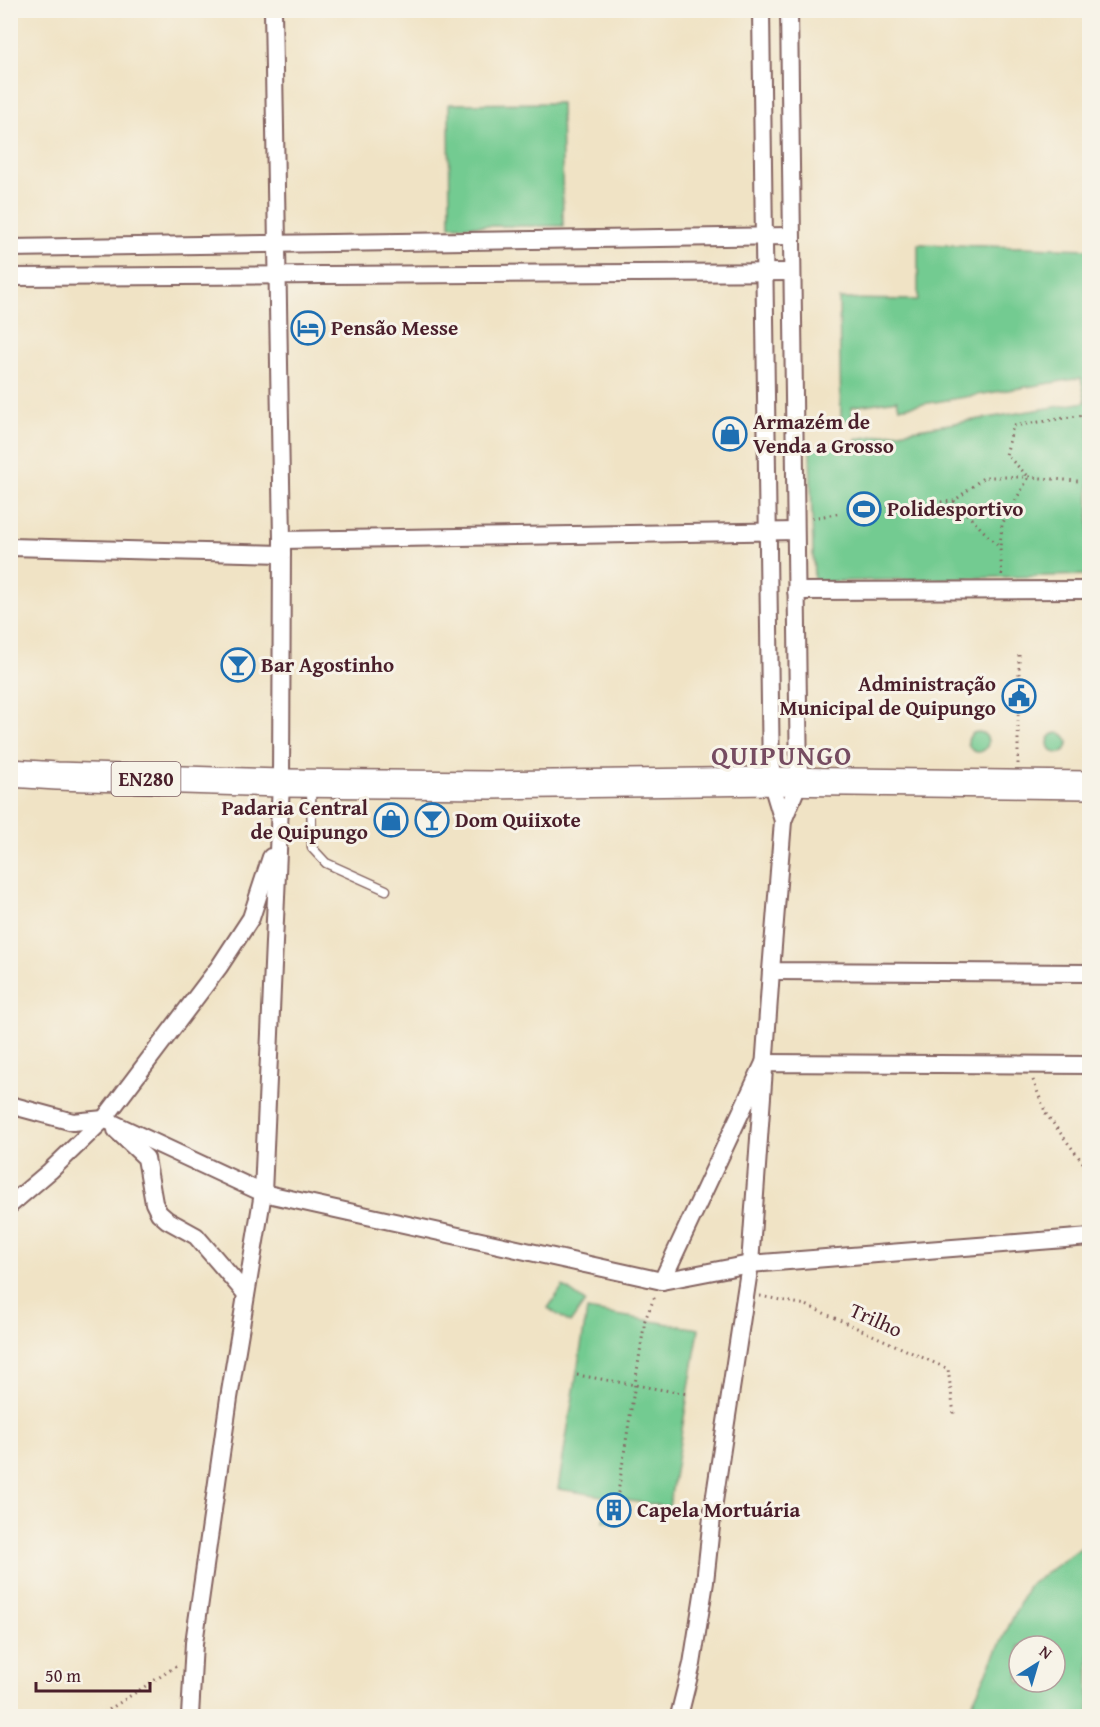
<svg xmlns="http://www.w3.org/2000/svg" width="1100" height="1727" font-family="'Gentium Book Plus',serif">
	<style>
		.green { fill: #73cb91; stroke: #5e755e; stroke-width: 1.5; fill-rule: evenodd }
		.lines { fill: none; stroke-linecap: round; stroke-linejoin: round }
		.service-casing { stroke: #846461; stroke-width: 11 }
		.minor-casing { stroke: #846461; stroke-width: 20 }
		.primary-casing { stroke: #846461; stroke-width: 30 }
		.path { stroke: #846461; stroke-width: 3; stroke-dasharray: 1.5 4.5; stroke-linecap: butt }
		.service { stroke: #fff; stroke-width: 8 }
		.minor { stroke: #fff; stroke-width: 16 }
		.primary { stroke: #fff; stroke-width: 27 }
		.labels { text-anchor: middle; stroke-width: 6; stroke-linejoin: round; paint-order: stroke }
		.shield { fill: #f7f3e8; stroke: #7e5f64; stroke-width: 1.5 }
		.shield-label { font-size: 20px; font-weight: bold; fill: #4a1f2b }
		.poi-label { font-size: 21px; font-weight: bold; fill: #4a1f2b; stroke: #f7f3e8; text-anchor: start }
		.street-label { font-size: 21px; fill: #4a1f2b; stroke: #f7f3e8 }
		.district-label { font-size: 27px; font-weight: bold; letter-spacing: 1.5px; fill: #764c61; stroke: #f7f3e8 }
	</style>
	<rect width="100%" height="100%" fill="#f7f3e8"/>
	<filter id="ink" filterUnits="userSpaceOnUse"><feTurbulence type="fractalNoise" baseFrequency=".0167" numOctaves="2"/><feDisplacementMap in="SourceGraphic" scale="12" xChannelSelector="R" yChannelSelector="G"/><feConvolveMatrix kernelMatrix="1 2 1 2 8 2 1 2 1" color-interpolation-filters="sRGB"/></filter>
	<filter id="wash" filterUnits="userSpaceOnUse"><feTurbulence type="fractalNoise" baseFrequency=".008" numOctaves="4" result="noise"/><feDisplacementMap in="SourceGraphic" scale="24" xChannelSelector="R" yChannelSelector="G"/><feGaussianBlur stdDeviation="1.35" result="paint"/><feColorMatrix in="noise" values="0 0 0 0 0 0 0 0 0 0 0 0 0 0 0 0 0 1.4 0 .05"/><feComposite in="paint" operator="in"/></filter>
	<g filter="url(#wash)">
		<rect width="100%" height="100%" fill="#f0e3c5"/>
		<g class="green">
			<polygon points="561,103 563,226 450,226 449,104"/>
			<polygon points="918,244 1089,249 1089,575 814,582 810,450 856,442 856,439 1086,402 1081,378 899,408 897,400 851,407 853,420 841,421 839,299 918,300"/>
			<circle cx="978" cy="742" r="10"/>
			<circle cx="1058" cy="743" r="10"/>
			<polygon points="563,1286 585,1302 570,1323 548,1308"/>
			<polygon points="587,1310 699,1329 669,1507 625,1500 620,1524 604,1521 608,1497 558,1489"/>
			<path d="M1089,1542v174h-123l62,-130zM1019,1646h36v36h-36z"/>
		</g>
	</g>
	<g filter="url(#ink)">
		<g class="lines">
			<g class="service-casing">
				<polyline id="service" points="311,786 312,848 326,863 386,890"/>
			</g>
			<g class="minor-casing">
				<g id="minor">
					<polyline points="761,10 771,781 783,821"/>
					<polyline points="789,10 799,782 783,821 771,971 1090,973"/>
					<polyline points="10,248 791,236"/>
					<polyline points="10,277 792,272"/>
					<polyline points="282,540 795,531"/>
					<polyline points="10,547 282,554"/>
					<polyline points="796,591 1090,590"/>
					<polyline points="10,1105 73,1122 104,1119 263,1193 662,1281 750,1264 1090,1237"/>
					<polyline points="116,1130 146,1158 154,1203 159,1213 167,1220 196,1236 246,1294"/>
					<polyline points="10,1205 50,1171 104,1119 219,967 251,918 271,857"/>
					<polyline points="662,1281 764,1063 1090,1065"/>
					<polyline points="190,1716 194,1643 229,1398 263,1193 281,783 282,540 273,10"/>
					<polyline points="679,1716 692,1664 705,1582 713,1508 750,1264 771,971"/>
				</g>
			</g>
			<g class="primary-casing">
				<polyline id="primary" points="10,773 57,776 281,783 490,785 771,781 1090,785"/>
			</g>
			<g class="path">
				<polyline points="954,501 1000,548"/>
				<polyline points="887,506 954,501 984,477 1029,477 1090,482"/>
				<polyline points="812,518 841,513"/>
				<polyline points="1002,575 1000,548 1002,524 1029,477 1006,455 1013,426 1090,414"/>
				<polyline points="1019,655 1019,681"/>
				<polyline points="1018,764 1018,713"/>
				<polyline points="1033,1080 1046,1114 1090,1172"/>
				<polyline points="760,1296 806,1305 948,1369 954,1414"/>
				<polyline points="577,1375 688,1394"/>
				<polyline points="617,1499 645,1320 655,1296"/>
				<polyline points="99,1716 178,1665"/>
			</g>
			<use href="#service" class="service"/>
			<use href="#minor" class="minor"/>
			<use href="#primary" class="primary"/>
		</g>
	</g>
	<defs>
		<g id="hotel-ring" transform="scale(1.725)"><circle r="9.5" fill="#f7f3e8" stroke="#1f6fb2" stroke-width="1.5"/><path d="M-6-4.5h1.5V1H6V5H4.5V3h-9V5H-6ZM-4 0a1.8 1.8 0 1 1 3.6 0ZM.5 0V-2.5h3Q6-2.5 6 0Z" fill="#1f6fb2"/></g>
		<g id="shop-ring" transform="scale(1.725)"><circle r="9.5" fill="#f7f3e8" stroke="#1f6fb2" stroke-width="1.5"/><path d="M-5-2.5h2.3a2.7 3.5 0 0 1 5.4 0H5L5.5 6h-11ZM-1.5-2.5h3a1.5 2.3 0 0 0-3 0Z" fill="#1f6fb2"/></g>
		<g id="stadium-ring" transform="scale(1.725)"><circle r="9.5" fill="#f7f3e8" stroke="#1f6fb2" stroke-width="1.5"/><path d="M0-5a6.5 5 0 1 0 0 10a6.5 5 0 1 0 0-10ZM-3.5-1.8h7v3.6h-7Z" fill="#1f6fb2"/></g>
		<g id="bar-ring" transform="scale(1.725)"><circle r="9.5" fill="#f7f3e8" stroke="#1f6fb2" stroke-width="1.5"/><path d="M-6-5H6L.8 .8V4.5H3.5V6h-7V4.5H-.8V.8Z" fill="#1f6fb2"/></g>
		<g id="civic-ring" transform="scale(1.725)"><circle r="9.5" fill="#f7f3e8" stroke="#1f6fb2" stroke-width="1.5"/><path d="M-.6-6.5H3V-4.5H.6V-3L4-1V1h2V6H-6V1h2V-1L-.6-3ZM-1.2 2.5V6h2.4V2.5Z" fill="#1f6fb2"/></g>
		<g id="building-ring" transform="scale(1.725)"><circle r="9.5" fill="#f7f3e8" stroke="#1f6fb2" stroke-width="1.5"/><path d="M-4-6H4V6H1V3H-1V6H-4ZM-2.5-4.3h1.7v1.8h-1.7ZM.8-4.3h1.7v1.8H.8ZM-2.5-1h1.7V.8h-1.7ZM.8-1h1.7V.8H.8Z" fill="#1f6fb2"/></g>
	</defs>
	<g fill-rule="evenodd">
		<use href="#hotel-ring" x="308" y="328"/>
		<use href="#shop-ring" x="730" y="434"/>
		<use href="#stadium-ring" x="864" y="509"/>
		<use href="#bar-ring" x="238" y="665"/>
		<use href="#civic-ring" x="1019" y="696"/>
		<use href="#shop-ring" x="391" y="820"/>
		<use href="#bar-ring" x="432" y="820"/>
		<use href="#building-ring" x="614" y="1510"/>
	</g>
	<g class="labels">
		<rect class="shield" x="111.5" y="762" width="69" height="34" rx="4.5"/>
		<g class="shield-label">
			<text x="146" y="786">EN280</text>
		</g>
		<g class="poi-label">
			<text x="331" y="335">Pensão Messe</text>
			<text x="753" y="429">Armazém de<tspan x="753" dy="24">Venda a Grosso</tspan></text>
			<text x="887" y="516">Polidesportivo</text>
			<text x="261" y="672">Bar Agostinho</text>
			<text x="996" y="691" text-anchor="end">Administração<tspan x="996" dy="24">Municipal de Quipungo</tspan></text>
			<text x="368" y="815" text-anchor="end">Padaria Central<tspan x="368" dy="24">de Quipungo</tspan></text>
			<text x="455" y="827">Dom Quiixote</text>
			<text x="637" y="1517">Capela Mortuária</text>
		</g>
		<g class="street-label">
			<text transform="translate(876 1320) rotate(24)" y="7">Trilho</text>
		</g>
		<g class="district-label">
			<text x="782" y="765">QUIPUNGO</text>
		</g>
	</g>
	<rect width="1100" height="1727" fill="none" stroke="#f7f3e8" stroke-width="36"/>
	<g transform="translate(1037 1664) rotate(37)"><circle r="28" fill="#f7f3e8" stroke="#b29e9c" stroke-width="1.5"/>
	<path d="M0-4.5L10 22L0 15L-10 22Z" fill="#1f6fb2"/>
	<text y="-9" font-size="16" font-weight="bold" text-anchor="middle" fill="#4a1f2b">N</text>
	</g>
	<path d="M36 1682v9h114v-9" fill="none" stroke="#4a1f2b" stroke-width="3"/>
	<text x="45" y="1682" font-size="18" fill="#4a1f2b" stroke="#f7f3e8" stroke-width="4.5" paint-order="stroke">50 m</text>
</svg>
